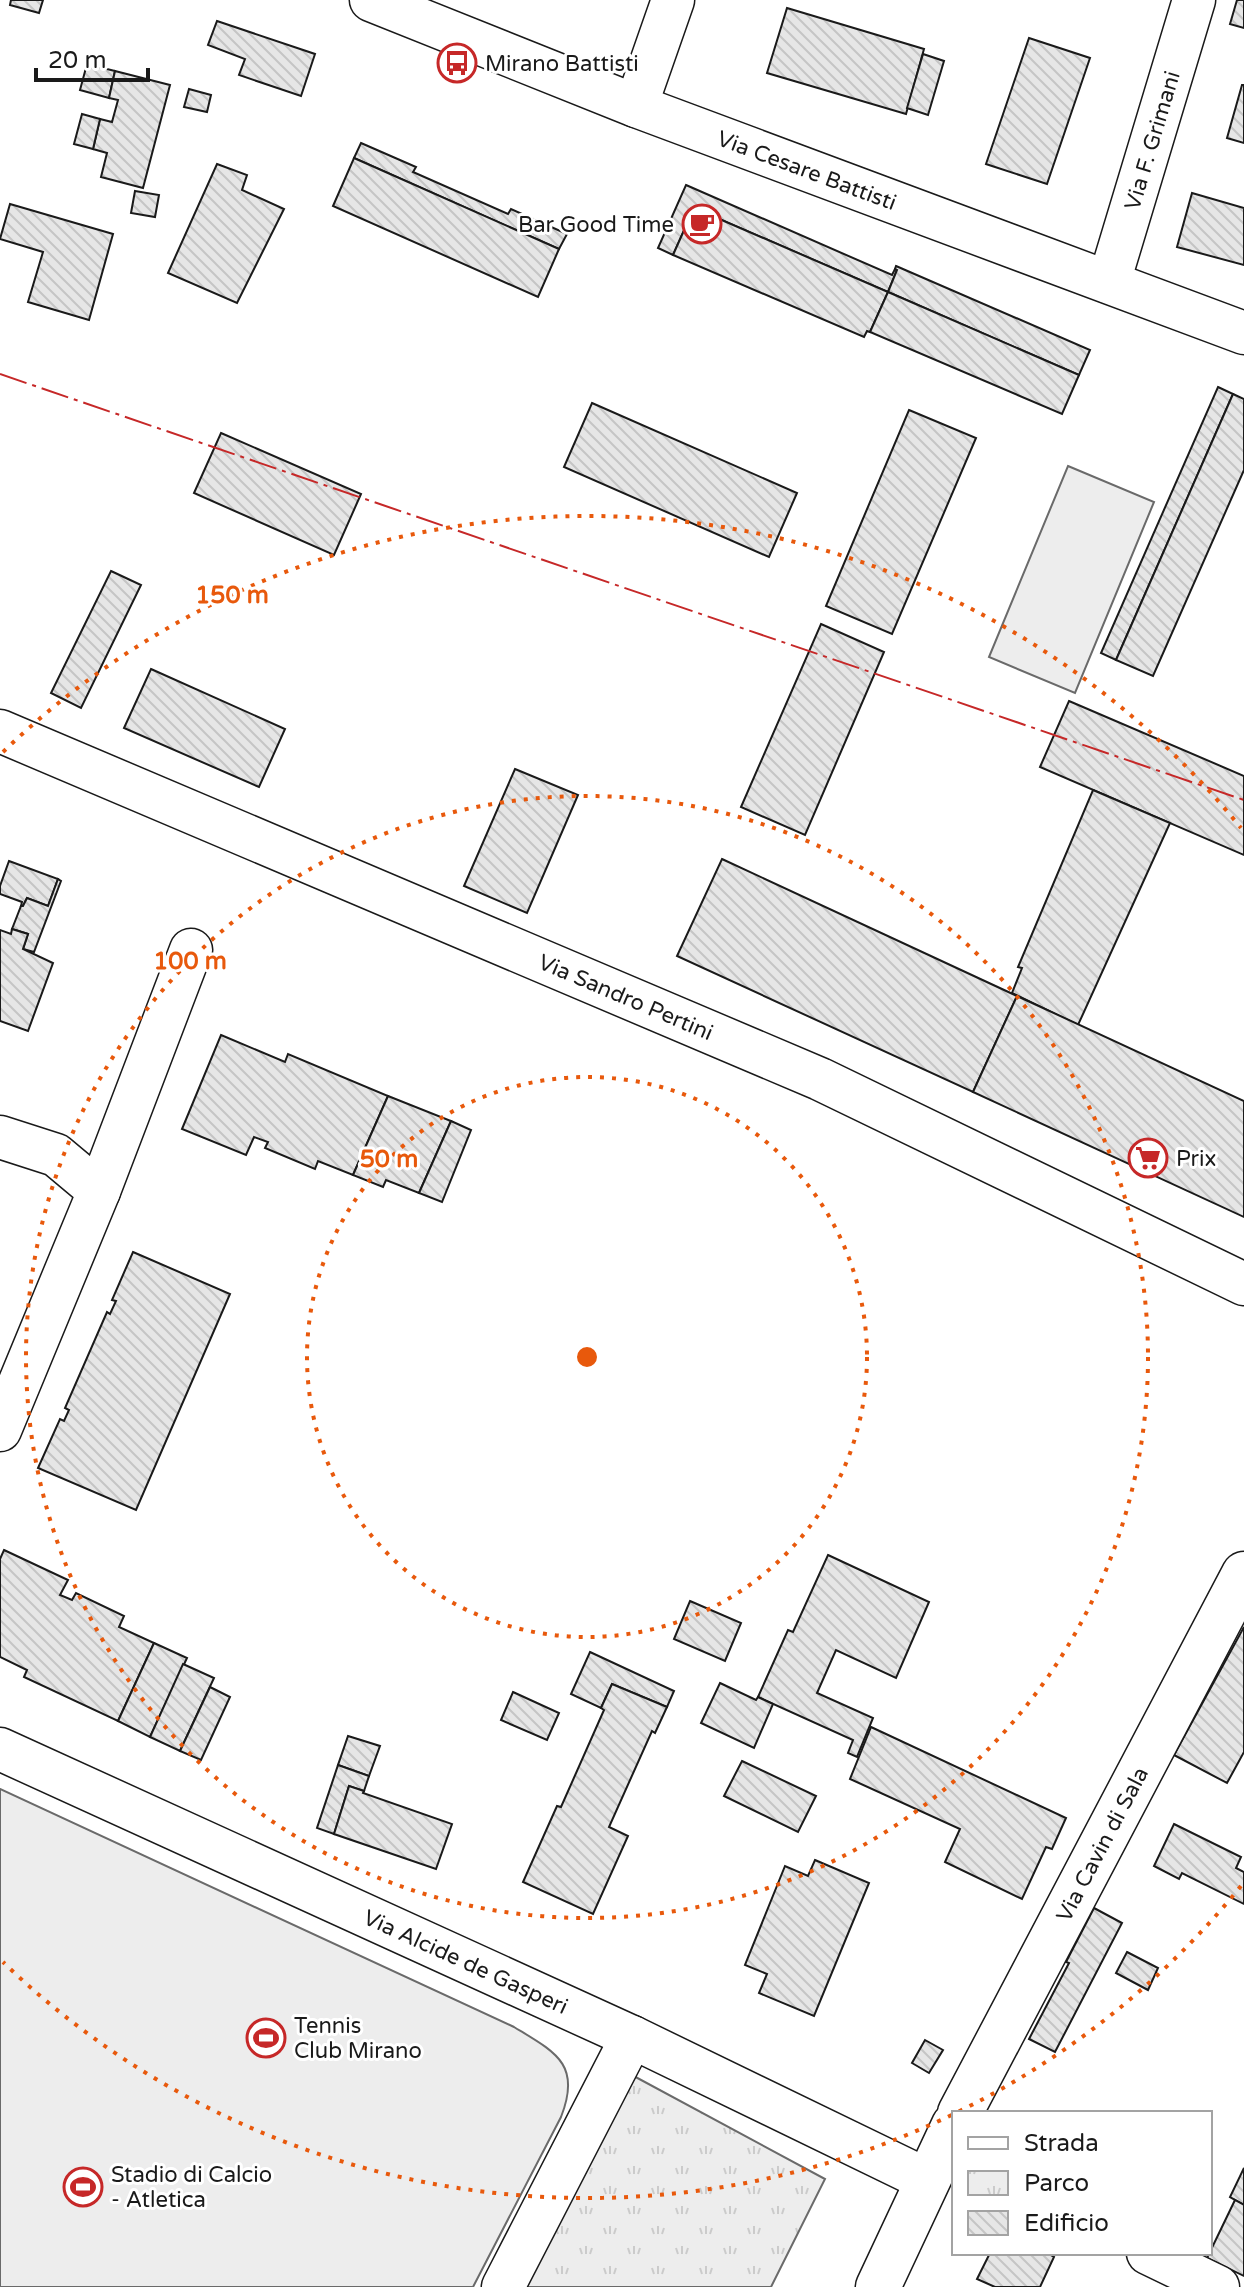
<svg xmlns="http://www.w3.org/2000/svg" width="1244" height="2287" font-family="'Varela Round',sans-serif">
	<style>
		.park { fill: url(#park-tufts); stroke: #6a6a6a; stroke-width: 2 }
		.pitch { fill: #ededed; stroke: #6a6a6a; stroke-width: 2 }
		.building { fill: url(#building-back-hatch); stroke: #1a1a1a; stroke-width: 2 }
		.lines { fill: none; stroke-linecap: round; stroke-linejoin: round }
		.minor-casing { stroke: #1a1a1a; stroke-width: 45 }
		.major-casing { stroke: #1a1a1a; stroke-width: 47 }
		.minor { stroke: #fff; stroke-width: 42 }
		.major { stroke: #fff; stroke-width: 44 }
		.power { stroke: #c62828; stroke-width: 2; stroke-dasharray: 28 6 4 6; stroke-linecap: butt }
		.ring { fill: none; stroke: #e8590c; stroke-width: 4; stroke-dasharray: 4 8 }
		.labels { text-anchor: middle; stroke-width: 6; stroke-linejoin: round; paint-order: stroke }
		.poi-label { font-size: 22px; fill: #1a1a1a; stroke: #fff; text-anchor: start }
		.street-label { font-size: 22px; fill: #1a1a1a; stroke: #fff }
		.centre { fill: #e8590c; stroke: #fff; stroke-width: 4 }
		.ring-label { font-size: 24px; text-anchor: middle; font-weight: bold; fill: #e8590c; stroke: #fff; stroke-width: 6; stroke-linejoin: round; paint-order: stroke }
	</style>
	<defs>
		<pattern id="park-tufts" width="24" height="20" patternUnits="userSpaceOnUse" patternTransform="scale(2)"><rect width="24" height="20" fill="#ededed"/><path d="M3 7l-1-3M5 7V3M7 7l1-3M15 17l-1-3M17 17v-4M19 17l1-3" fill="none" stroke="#cbcbcb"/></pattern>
		<pattern id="building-back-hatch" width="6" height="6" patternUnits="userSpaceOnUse" patternTransform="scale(2)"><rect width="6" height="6" fill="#e6e6e6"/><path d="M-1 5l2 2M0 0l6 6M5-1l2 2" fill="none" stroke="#c5c5c5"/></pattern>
	</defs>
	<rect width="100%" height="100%" fill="#fff"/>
	<polygon class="park" points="617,2067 825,2179 771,2287 506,2287"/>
	<g class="pitch">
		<polygon points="1068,466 1154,502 1075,693 989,657"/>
		<path d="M0,1789l514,238c41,25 68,37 47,90l-88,170h-473z"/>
	</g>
	<g class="building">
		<polygon points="11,0 43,0 39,13 10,5"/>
		<polygon points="1237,0 1244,0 1244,28 1230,24"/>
		<polygon points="787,8 924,49 906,114 767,73"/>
		<polygon points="217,21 315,54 301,96 239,75 245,59 208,45"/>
		<polygon points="1029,38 1090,58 1047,184 986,164"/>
		<polygon points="923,54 944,61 928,115 907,108"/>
		<polygon points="87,64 115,71 109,98 80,90"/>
		<polygon points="115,71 170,85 143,188 101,177 107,153 93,149 100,119 112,122 118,100 109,98"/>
		<polygon points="1242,85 1244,85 1244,143 1227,138"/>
		<polygon points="189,89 211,95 207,112 184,107"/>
		<polygon points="82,114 100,119 93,149 74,144"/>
		<polygon points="361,143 416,167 413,172 508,214 511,209 567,234 559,249 354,158"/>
		<polygon points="354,158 559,249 538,297 333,206"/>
		<polygon points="217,164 247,175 242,190 284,209 237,303 168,273"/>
		<polygon points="686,185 892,275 895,269 897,270 888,292 694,208 673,255 658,248"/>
		<polygon points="135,191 159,195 155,217 131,213"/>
		<polygon points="1192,193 1244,208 1244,265 1177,247"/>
		<polygon points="10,204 113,234 89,320 28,302 43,252 0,239"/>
		<polygon points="694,208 888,292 870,332 867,331 864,337 673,255"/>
		<polygon points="896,266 1090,350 1079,375 888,292 897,270 895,269"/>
		<polygon points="888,292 1079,375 1062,414 870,332"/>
		<polygon points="1218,387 1233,394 1116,660 1101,653"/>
		<polygon points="1233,394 1244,399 1244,470 1153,676 1116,660"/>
		<polygon points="592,403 797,493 769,557 564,467"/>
		<polygon points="909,410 976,438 892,634 826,606"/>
		<polygon points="221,433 361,494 334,555 194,493"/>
		<polygon points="111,571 141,585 81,708 51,693"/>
		<polygon points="821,624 884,652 805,835 741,807"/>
		<polygon points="151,669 285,729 259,787 124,728"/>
		<polygon points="1069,701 1244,776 1244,855 1040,767"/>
		<polygon points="515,769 578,795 527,913 464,886"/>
		<polygon points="1093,790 1170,823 1078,1025 1012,993 1022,968 1018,967"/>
		<polygon points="722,859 1017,996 973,1092 677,956"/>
		<polygon points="9,861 58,879 48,906 27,898 23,906 21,906 22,902 0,894 0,886"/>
		<polygon points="58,879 61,881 34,952 23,949 28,934 12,929 21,906 23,906 27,898 48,906"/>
		<polygon points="12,929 28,934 23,949 53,963 28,1031 0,1021 0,930 11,934"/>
		<polygon points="1017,996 1244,1101 1244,1217 973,1092"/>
		<polygon points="221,1035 285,1062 288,1054 388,1096 353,1175 318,1161 315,1169 265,1148 268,1142 254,1137 246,1155 182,1129"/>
		<polygon points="388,1096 451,1121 419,1193 386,1180 383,1187 353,1175"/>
		<polygon points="451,1121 471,1130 442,1202 419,1193"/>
		<polygon points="133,1252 230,1294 136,1510 38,1468 60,1419 64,1421 69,1410 65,1408 107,1312 110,1314 116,1301 112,1300"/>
		<polygon points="4,1550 68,1580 60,1595 72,1600 76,1593 124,1616 119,1627 154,1643 118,1721 24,1677 27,1670 0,1657 0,1559"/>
		<polygon points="828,1555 929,1602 896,1678 836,1650 817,1693 873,1718 857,1757 848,1753 853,1740 758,1697 788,1630 793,1632"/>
		<polygon points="690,1601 741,1623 725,1661 674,1639"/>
		<polygon points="1244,1627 1244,1752 1227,1783 1174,1755"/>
		<polygon points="154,1643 187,1658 150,1737 118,1721"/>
		<polygon points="590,1652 674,1691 667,1707 612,1684 601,1708 571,1694"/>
		<polygon points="183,1664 214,1678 180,1751 150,1737"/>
		<polygon points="720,1683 756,1700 758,1697 773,1704 754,1748 701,1723"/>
		<polygon points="612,1684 667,1707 655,1733 652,1731 609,1827 628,1836 593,1914 523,1882 557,1806 561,1807 604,1710 601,1708"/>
		<polygon points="210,1687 230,1697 201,1760 180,1751"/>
		<polygon points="513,1692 559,1713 547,1740 501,1720"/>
		<polygon points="871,1727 1066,1818 1052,1849 1046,1847 1022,1899 945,1862 960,1829 850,1779"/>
		<polygon points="348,1736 380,1746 369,1776 338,1765"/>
		<polygon points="742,1761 816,1796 798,1832 724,1796"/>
		<polygon points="338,1765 369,1776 364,1791 349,1786 334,1834 317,1828"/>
		<polygon points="349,1786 364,1791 363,1793 452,1824 436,1869 334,1834"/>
		<polygon points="1174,1824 1241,1857 1236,1868 1244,1872 1244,1904 1182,1873 1179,1879 1154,1866"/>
		<polygon points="815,1860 869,1883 814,2016 759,1993 767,1974 745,1965 785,1866 808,1876"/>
		<polygon points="1094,1908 1122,1923 1055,2052 1029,2039 1069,1963 1066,1962"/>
		<polygon points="1127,1952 1158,1968 1148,1990 1116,1973"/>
		<polygon points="925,2040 943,2050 929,2073 912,2063"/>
		<polygon points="1244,2168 1244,2205 1230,2197"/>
		<polygon points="1235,2200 1244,2205 1244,2276 1207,2258"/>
		<polygon points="990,2253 1047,2253 1054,2257 1040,2287 995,2287 977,2279"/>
	</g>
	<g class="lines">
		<g class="minor-casing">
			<g id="minor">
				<path id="s1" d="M371,0l265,106 608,227"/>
				<polyline points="636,106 673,0"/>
				<path id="s2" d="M1109,282l85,-282"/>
				<path id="s3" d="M0,731l820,348 424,205"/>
				<polyline points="0,1137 56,1155 99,1191 0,1430"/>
				<polyline points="99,1191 191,950"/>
				<path id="s4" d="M0,1749l632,288 295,143"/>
				<polyline points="1148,2253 1218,2287"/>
				<polyline points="503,2287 632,2037"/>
			</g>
		</g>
		<g class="major-casing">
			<g id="major">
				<path id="s5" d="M960,2113l284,-539"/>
				<polyline points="878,2287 954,2125"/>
			</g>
		</g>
		<use href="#minor" class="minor"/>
		<use href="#major" class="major"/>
		<polyline class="power" points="0,374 1244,800"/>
	</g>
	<g class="ring">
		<circle cx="587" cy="1357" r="280"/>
		<circle cx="587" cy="1357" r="561"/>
		<path d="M1241 1886A841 841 0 0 1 3 1962M3 752A841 841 0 0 1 1241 828"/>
	</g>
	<defs>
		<g id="bus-ring" transform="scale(2)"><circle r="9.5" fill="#fff" stroke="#c62828" stroke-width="1.5"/><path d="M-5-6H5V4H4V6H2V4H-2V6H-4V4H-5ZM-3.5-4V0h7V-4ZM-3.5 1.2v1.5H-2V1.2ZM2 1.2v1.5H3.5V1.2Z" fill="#c62828"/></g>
		<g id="cafe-ring" transform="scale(2)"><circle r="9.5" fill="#fff" stroke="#c62828" stroke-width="1.5"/><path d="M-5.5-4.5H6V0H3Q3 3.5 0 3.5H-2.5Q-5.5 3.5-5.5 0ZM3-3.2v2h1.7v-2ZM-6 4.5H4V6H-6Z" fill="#c62828"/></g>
		<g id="supermarket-ring" transform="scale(2)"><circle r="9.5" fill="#fff" stroke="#c62828" stroke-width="1.5"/><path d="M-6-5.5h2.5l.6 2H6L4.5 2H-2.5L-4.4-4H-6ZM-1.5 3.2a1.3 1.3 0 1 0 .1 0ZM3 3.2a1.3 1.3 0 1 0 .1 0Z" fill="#c62828"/></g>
		<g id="stadium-ring" transform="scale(2)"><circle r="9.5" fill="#fff" stroke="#c62828" stroke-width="1.5"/><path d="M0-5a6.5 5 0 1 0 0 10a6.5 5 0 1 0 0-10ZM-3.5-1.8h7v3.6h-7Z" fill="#c62828"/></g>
	</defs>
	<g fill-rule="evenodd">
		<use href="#bus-ring" x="457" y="63"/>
		<use href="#cafe-ring" x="702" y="224"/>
		<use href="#supermarket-ring" x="1148" y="1158"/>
		<use href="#stadium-ring" x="266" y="2038"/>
		<use href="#stadium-ring" x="83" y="2187"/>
	</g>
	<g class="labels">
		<g class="poi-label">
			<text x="485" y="71">Mirano Battisti</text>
			<text x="674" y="232" text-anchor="end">Bar Good Time</text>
			<text x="1176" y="1166">Prix</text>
			<text x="294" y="2033">Tennis<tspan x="294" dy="25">Club Mirano</tspan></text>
			<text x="111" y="2182">Stadio di Calcio<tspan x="111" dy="25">- Atletica</tspan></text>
		</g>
		<g class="street-label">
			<text dy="8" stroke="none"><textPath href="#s2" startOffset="148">Via F. Grimani</textPath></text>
			<text dy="8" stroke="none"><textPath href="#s1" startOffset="468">Via Cesare Battisti</textPath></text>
			<text dy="8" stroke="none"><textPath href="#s3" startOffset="680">Via Sandro Pertini</textPath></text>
			<text dy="8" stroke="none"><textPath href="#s5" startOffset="304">Via Cavin di Sala</textPath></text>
			<text dy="8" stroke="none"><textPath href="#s4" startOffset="512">Via Alcide de Gasperi</textPath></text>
		</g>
	</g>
	<circle cx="587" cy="1357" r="12" class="centre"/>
	<g class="ring-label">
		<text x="232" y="603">150 m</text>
		<text x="190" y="969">100 m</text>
		<text x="389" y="1167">50 m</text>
	</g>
	<rect x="952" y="2111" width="260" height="144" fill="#ffffff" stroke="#a3a3a3" stroke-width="2"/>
	<rect x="968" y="2137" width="40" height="12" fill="#ffffff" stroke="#a3a3a3" stroke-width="2"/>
	<text x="1024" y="2151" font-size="24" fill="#1a1a1a">Strada</text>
	<rect x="968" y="2171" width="40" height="24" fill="url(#park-tufts)" stroke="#a3a3a3" stroke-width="2"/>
	<text x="1024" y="2191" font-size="24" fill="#1a1a1a">Parco</text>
	<rect x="968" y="2211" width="40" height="24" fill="url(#building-back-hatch)" stroke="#a3a3a3" stroke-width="2"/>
	<text x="1024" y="2231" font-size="24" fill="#1a1a1a">Edificio</text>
	<path d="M36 68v12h112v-12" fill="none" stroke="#1a1a1a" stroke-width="4"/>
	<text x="48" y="68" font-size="24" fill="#1a1a1a" stroke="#ffffff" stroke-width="6" paint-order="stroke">20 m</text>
</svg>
